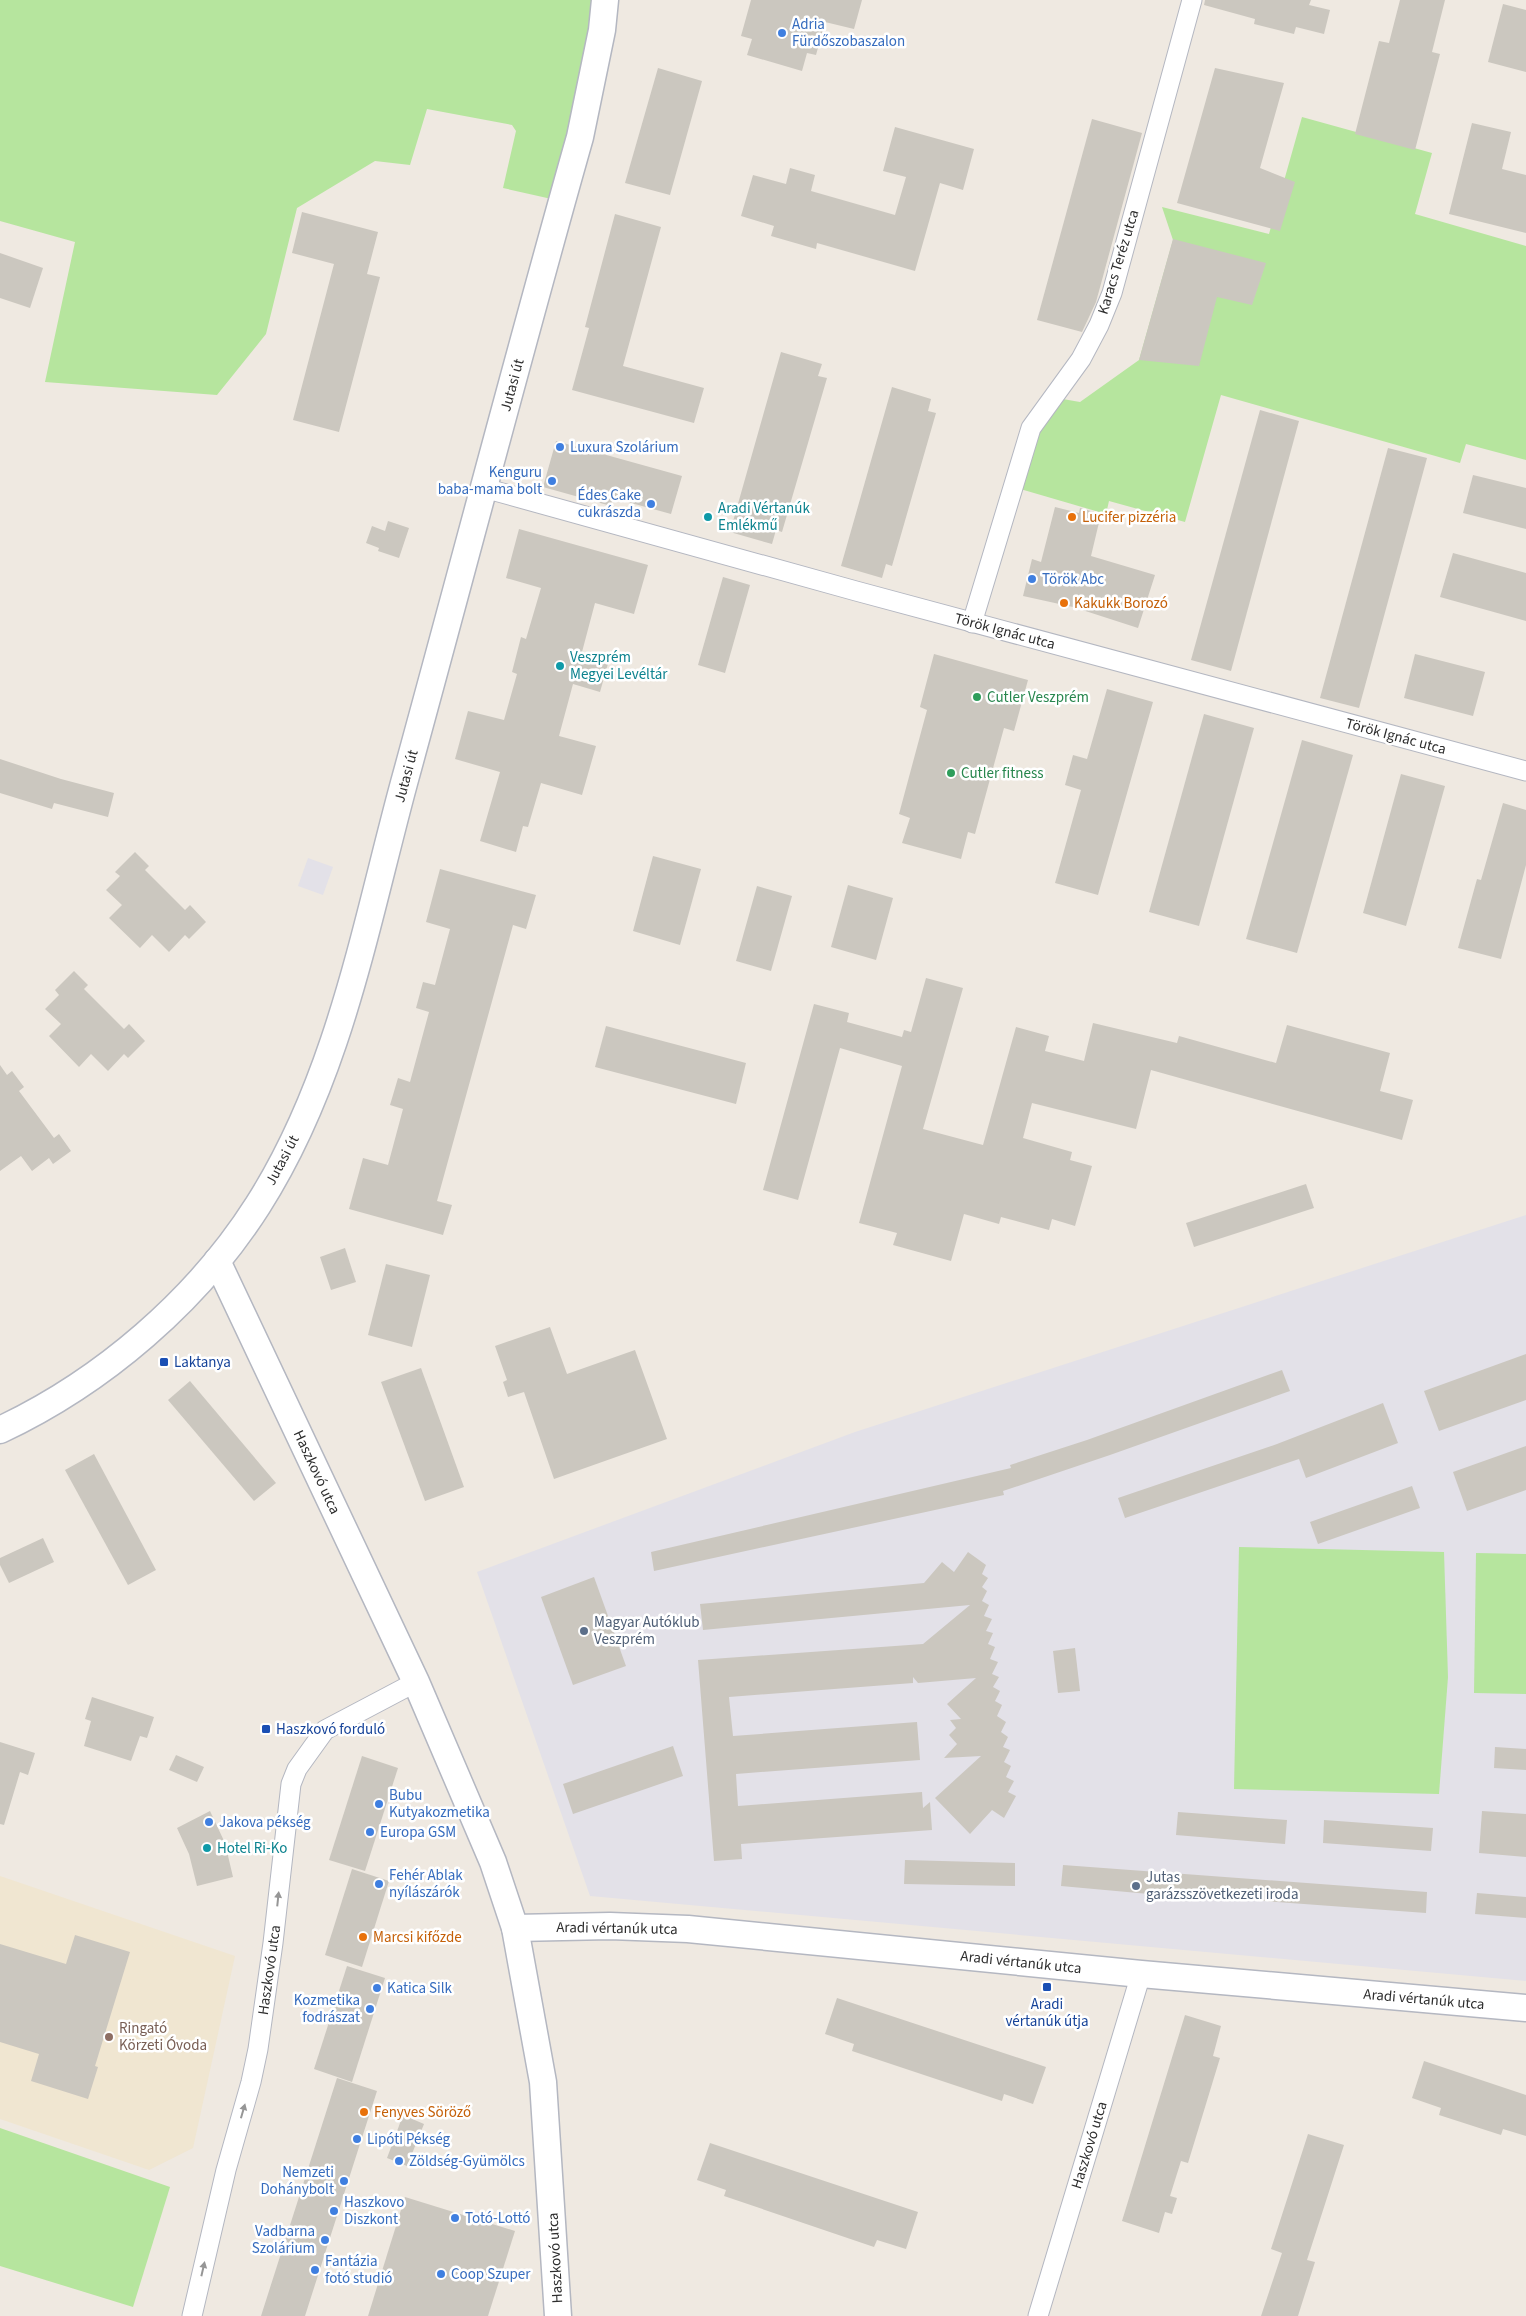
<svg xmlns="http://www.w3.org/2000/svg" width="1526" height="2316" font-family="'Source Sans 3',sans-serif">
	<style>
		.industrial { fill: #e3e1e8 }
		.education { fill: #f0e6d1 }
		.green { fill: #b6e59e }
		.building { fill: #cbc7bf }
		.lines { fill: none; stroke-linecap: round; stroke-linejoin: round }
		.street-casing { stroke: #b4b7c1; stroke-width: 21 }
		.secondary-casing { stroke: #b4b7c1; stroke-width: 29 }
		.street { stroke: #fff; stroke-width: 19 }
		.secondary { stroke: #fff; stroke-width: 26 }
		.oneway { fill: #969696 }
		.shop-dot { fill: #3f7fe0; stroke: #fff; stroke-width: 2 }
		.culture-dot { fill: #0f9aa8; stroke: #fff; stroke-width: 2 }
		.food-dot { fill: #e8710a; stroke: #fff; stroke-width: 2 }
		.leisure-dot { fill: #2e9e5b; stroke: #fff; stroke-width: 2 }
		.transit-dot { fill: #1a4fb4; stroke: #fff; stroke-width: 2 }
		.service-dot { fill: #5c6f8a; stroke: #fff; stroke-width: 2 }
		.education-dot { fill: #8d6e63; stroke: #fff; stroke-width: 2 }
		.labels { text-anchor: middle; stroke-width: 5; stroke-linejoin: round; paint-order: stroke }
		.shop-label { font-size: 15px; fill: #366cbe; stroke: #fff; text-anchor: start }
		.street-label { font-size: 15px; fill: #2e2e2e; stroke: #fff }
		.culture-label { font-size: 15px; fill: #0d838f; stroke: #fff; text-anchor: start }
		.food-label { font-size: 15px; fill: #c56008; stroke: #fff; text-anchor: start }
		.leisure-label { font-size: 15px; fill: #27864d; stroke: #fff; text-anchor: start }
		.transit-label { font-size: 15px; fill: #164399; stroke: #fff; text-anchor: start }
		.service-label { font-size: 15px; fill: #4e5e75; stroke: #fff; text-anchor: start }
		.education-label { font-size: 15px; fill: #785e54; stroke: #fff; text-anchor: start }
	</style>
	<rect width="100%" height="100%" fill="#efe9e1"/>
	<g class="industrial">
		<polygon points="308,858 333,867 323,895 298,886"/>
		<polygon points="1526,1215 1526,1981 590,1896 477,1572 855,1432"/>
	</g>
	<polygon class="education" points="0,1876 235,1956 193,2148 149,2170 0,2119"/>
	<g class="green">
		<polygon points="0,0 609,0 565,202 503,188 516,131 512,125 427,109 410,165 375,161 297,208 266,334 217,395 45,382 75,242 0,221"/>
		<polygon points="1302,117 1432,153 1415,214 1526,246 1526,460 1466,444 1460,463 1221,395 1185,522 1109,501 1106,514 1013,487 1051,397 1080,402 1139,360 1173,240 1162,207 1269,234"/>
		<polygon points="1239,1547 1444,1552 1448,1677 1439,1794 1234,1789"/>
		<polygon points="1476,1553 1526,1554 1526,1694 1474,1693"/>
		<polygon points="0,2128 170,2187 133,2307 0,2266"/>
	</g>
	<g class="building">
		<polygon points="751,0 862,0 854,29 825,22 816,55 807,53 802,71 747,55 752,39 741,36"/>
		<polygon points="1205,0 1311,0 1309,5 1330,10 1324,34 1296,27 1294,34 1254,24 1255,19 1204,5"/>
		<polygon points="1400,0 1445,0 1432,52 1440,54 1415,150 1355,134 1379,41 1389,43"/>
		<polygon points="1503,4 1526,10 1526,72 1488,62"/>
		<polygon points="658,68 702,81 670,195 625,183"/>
		<polygon points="1215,68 1284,83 1260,168 1295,182 1280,231 1177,203"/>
		<polygon points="1092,119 1142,133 1096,302 1082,332 1037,320"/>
		<polygon points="1472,123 1511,132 1502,169 1526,175 1526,233 1449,214"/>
		<polygon points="895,127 974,149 963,190 940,183 915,271 817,243 816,249 771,236 774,226 741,216 753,175 786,184 790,168 815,175 811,191 895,215 906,177 883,171"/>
		<polygon points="302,212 378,232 367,274 380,277 339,432 293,420 334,264 292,253"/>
		<polygon points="615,214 661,227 623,366 704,388 694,423 572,390 589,328 585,327"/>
		<polygon points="1173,239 1266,263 1252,305 1217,297 1199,366 1139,360"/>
		<polygon points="0,253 43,268 30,308 0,298"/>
		<polygon points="781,352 822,364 818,376 827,378 782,532 776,530 772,544 730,532"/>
		<polygon points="892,387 931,399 928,411 936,413 892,566 886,564 882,578 841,566"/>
		<polygon points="1260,410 1299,421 1231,671 1191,660"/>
		<polygon points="556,441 682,476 671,514 613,498 611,506 543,487"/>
		<polygon points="1388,448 1427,458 1359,708 1320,698"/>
		<polygon points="1473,475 1526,488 1526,529 1463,513"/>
		<polygon points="1055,507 1079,513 1080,508 1101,514 1091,556 1155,575 1138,628 1073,607 1023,596 1032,559 1041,562"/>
		<polygon points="388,521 409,528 399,558 378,551 379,548 366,543 372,526 385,531"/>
		<polygon points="519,529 648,565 634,614 595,603 582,652 609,660 600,692 573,684 559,736 596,746 582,795 541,783 528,827 523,826 516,852 480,841 500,772 455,759 468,711 504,720 517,674 512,672 521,637 526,639 541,588 506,578"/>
		<polygon points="1453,553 1526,573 1526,621 1440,597"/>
		<polygon points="723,577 750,585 725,673 698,665"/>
		<polygon points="934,654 1028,680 1014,731 1004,728 975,834 968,832 961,859 902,843 910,818 899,814 927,710 920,707"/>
		<polygon points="1415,654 1485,672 1473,716 1404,698"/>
		<polygon points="1107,689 1153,702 1098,895 1055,883 1081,790 1065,785 1073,755 1087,759"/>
		<polygon points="1204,714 1254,728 1199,926 1149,912"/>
		<polygon points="1302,740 1353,755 1297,953 1246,939"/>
		<polygon points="0,759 61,779 114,793 108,817 54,803 52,809 0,793"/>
		<polygon points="1401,774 1445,786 1406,926 1363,913"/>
		<polygon points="1503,803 1526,810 1526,865 1501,959 1458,948 1477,879 1481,880"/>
		<polygon points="135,852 149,866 145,870 185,910 190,905 206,922 189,939 185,935 169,952 152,935 140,948 109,918 122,905 106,890 120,876 115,872"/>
		<polygon points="653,856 701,869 680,945 633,931"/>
		<polygon points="440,869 536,895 526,929 513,925 437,1201 452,1205 443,1235 349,1209 363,1158 388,1165 403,1109 390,1105 398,1078 410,1082 429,1012 416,1008 423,982 435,985 450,929 426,922"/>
		<polygon points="848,885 893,898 876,960 831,947"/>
		<polygon points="757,886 792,896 771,971 736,961"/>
		<polygon points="74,971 88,985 84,989 124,1029 129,1024 145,1041 128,1058 124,1054 108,1071 91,1054 79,1067 49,1036 61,1024 45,1009 59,995 55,990"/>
		<polygon points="926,978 963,988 923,1129 983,1145 1016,1027 1049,1036 1045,1051 1084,1061 1093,1023 1177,1043 1179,1036 1276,1063 1287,1025 1390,1053 1380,1091 1413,1100 1402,1140 1151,1070 1136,1129 1032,1103 1023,1138 1072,1152 1070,1160 1092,1166 1075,1226 1052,1219 1049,1230 1001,1217 999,1224 964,1214 951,1261 893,1245 897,1233 859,1223 902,1066 840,1048 798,1200 763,1190 814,1004 849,1013 847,1022 902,1037 904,1030 911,1032"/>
		<polygon points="606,1026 746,1063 736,1104 595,1067"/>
		<polygon points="0,1065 7,1075 12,1071 24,1087 19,1091 54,1138 59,1134 71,1151 53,1164 49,1158 32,1171 21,1156 0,1171"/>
		<polygon points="1306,1184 1314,1208 1194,1247 1186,1223"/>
		<polygon points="345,1248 356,1282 331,1290 320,1257"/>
		<polygon points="386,1264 430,1275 412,1347 368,1335"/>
		<polygon points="550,1327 567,1374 635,1350 667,1439 554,1479 524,1392 508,1397 503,1382 507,1380 495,1346"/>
		<polygon points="1526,1354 1526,1400 1439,1431 1424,1391"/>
		<polygon points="421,1368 464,1487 425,1501 381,1382"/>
		<polygon points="1282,1370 1290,1391 1110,1455 1003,1491 1004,1495 654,1571 651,1552 1011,1468 1010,1465 1087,1440"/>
		<polygon points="190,1381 276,1483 254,1501 168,1400"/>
		<polygon points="1383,1403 1398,1443 1306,1478 1299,1459 1125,1518 1118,1498 1277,1444"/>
		<polygon points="1526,1446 1526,1490 1467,1511 1453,1472"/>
		<polygon points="94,1454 156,1570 128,1585 65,1470"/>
		<polygon points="1412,1486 1420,1508 1318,1544 1310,1522"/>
		<polygon points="43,1538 54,1562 9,1583 0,1565 0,1558"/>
		<polygon points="968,1552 986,1565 982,1574 988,1578 982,1587 987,1591 982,1601 989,1605 984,1616 992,1619 986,1631 993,1633 988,1644 995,1647 990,1659 998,1662 992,1674 999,1677 993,1687 1000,1691 995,1701 1002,1705 997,1716 1006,1722 1001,1732 1008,1737 1003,1747 1010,1750 1004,1762 1011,1766 1006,1777 1014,1781 1008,1792 1016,1796 1004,1818 992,1810 970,1834 935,1798 981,1756 944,1758 957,1744 949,1735 956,1728 950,1720 961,1719 947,1704 976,1678 918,1683 913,1677 913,1683 729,1697 733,1736 917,1722 920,1760 736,1774 738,1806 922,1792 923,1808 930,1802 932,1830 741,1844 742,1859 714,1861 698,1660 923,1644 970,1605 703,1630 700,1604 924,1583 942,1562 954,1572"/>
		<polygon points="594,1577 626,1666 573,1685 541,1597"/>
		<polygon points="1075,1648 1080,1691 1058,1693 1053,1651"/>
		<polygon points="92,1697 154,1717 147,1738 140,1736 131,1761 84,1746 91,1721 85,1719"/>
		<polygon points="0,1742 35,1753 28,1775 20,1772 4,1825 0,1824"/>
		<polygon points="673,1746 683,1776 573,1814 563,1784"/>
		<polygon points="1495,1747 1526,1749 1526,1770 1494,1768"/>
		<polygon points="176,1755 204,1767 197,1782 169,1770"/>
		<polygon points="362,1756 398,1768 365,1871 329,1860"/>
		<polygon points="210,1811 225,1843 233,1877 197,1886 189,1854 177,1828"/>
		<polygon points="1482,1811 1526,1814 1526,1857 1479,1853"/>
		<polygon points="1178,1812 1287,1820 1285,1844 1176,1835"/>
		<polygon points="1324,1820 1433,1828 1431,1851 1323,1843"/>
		<polygon points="905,1860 1015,1863 1015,1886 904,1884"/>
		<polygon points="1063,1865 1427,1892 1426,1913 1171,1894 1171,1896 1061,1886"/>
		<polygon points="352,1869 389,1881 362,1967 325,1955"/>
		<polygon points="1477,1893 1526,1897 1526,1918 1475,1914"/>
		<polygon points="75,1935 130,1952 95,2066 98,2067 88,2099 31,2081 39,2054 0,2042 0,1944 66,1964"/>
		<polygon points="347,1966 385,1978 352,2082 314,2069"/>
		<polygon points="837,1998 1046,2067 1033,2104 1004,2094 1002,2101 852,2051 854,2044 825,2034"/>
		<polygon points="1185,2015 1221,2026 1213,2056 1220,2058 1188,2163 1181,2161 1170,2196 1177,2198 1172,2214 1165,2212 1159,2233 1122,2221"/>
		<polygon points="1424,2061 1526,2095 1526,2136 1503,2129 1501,2135 1439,2115 1441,2108 1412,2098"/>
		<polygon points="337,2078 377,2091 359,2147 305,2316 261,2316"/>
		<polygon points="403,2115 424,2124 407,2166 387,2158"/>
		<polygon points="1308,2134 1344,2145 1307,2260 1315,2262 1298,2316 1261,2316 1282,2253 1271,2249"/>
		<polygon points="710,2143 918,2212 906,2249 877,2240 874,2247 724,2196 726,2190 697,2180"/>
		<polygon points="405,2197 515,2231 488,2316 368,2316"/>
	</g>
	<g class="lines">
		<g class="street-casing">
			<g id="street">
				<polyline points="484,488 856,591 1526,771"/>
				<polyline points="972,623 1031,428 1081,359 1099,325 1112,293 1192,0"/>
				<polyline points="192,2316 226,2170 251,2082 258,2049 273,1943 291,1784 297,1769 325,1730 416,1682"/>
				<polyline points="1038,2316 1141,1974"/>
			</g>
		</g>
		<g class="secondary-casing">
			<g id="secondary">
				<polyline points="217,1261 416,1682 493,1862 515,1928 543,2082 558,2316"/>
				<path d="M0,1430c102,-48 197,-129 258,-225 81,-127 107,-278 146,-422 59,-215 115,-431 176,-646l22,-107 3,-30"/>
				<polyline points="515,1928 610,1926 688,1929 1141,1974 1526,2008"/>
			</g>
		</g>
		<use href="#street" class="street"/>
		<use href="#secondary" class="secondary"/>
	</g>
	<defs><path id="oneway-solid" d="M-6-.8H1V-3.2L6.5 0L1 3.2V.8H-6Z" transform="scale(1.25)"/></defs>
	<g class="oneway">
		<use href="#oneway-solid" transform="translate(278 1899) rotate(-84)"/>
		<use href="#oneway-solid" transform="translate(243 2111) rotate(-74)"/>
		<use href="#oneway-solid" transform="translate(203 2269) rotate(-77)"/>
	</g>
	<g class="shop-dot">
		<circle cx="782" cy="33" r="5"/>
		<circle cx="560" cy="447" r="5"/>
		<circle cx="552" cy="481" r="5"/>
		<circle cx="651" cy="504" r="5"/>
		<circle cx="1032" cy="579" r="5"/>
		<circle cx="379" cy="1804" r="5"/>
		<circle cx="209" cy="1822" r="5"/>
		<circle cx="370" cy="1832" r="5"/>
		<circle cx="379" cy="1884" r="5"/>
		<circle cx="377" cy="1988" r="5"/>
		<circle cx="370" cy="2009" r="5"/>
		<circle cx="357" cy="2139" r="5"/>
		<circle cx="399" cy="2161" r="5"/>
		<circle cx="344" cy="2181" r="5"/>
		<circle cx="334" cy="2211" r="5"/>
		<circle cx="455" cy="2218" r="5"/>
		<circle cx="325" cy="2240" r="5"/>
		<circle cx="315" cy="2270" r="5"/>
		<circle cx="441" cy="2274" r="5"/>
	</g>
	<g class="culture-dot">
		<circle cx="708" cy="517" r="5"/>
		<circle cx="560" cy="666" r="5"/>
		<circle cx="207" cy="1848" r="5"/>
	</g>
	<g class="food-dot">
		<circle cx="1072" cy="517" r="5"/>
		<circle cx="1064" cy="603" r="5"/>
		<circle cx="363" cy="1937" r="5"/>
		<circle cx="364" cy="2112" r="5"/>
	</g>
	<g class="leisure-dot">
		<circle cx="977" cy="697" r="5"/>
		<circle cx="951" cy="773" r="5"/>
	</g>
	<g class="transit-dot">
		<rect x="159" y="1357" width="10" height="10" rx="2.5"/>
		<rect x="261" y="1724" width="10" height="10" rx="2.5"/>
		<rect x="1042" y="1982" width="10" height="10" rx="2.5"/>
	</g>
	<g class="service-dot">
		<circle cx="584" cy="1631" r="5"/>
		<circle cx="1136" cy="1886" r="5"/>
	</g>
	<circle class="education-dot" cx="109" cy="2037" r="5"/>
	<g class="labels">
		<g class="shop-label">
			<text x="792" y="29">Adria<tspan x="792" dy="17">Fürdőszobaszalon</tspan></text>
			<text x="570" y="452">Luxura Szolárium</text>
			<text x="542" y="477" text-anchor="end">Kenguru<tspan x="542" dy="17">baba-mama bolt</tspan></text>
			<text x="641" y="500" text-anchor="end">Édes Cake<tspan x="641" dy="17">cukrászda</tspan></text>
			<text x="1042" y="584">Török Abc</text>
			<text x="389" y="1800">Bubu<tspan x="389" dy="17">Kutyakozmetika</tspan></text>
			<text x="219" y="1827">Jakova pékség</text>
			<text x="380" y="1837">Europa GSM</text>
			<text x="389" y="1880">Fehér Ablak<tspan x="389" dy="17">nyílászárók</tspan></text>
			<text x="387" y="1993">Katica Silk</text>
			<text x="360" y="2005" text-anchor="end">Kozmetika<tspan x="360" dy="17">fodrászat</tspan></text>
			<text x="367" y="2144">Lipóti Pékség</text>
			<text x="409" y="2166">Zöldség-Gyümölcs</text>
			<text x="334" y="2177" text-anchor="end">Nemzeti<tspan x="334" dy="17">Dohánybolt</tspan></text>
			<text x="344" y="2207">Haszkovo<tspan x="344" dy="17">Diszkont</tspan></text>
			<text x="465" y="2223">Totó-Lottó</text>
			<text x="315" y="2236" text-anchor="end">Vadbarna<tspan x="315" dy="17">Szolárium</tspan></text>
			<text x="325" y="2266">Fantázia<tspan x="325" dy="17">fotó studió</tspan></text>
			<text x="451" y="2279">Coop Szuper</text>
		</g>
		<g class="street-label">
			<text transform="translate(1118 262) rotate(-73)" y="5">Karacs Teréz utca</text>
			<text transform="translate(512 385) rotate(-75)" y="5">Jutasi út</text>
			<text transform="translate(1005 631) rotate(15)" y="5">Török Ignác utca</text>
			<text transform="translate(1396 736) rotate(15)" y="5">Török Ignác utca</text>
			<text transform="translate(406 776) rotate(-75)" y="5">Jutasi út</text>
			<text transform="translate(282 1160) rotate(-62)" y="5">Jutasi út</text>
			<text transform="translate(317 1472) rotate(65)" y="5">Haszkovó utca</text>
			<text transform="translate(617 1928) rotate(1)" y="5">Aradi vértanúk utca</text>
			<text transform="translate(1021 1962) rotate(6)" y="5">Aradi vértanúk utca</text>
			<text transform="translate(269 1970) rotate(-82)" y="5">Haszkovó utca</text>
			<text transform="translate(1424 1999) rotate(5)" y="5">Aradi vértanúk utca</text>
			<text transform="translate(1089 2145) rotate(-73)" y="5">Haszkovó utca</text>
			<text transform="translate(555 2258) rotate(-93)" y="5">Haszkovó utca</text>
		</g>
		<g class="culture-label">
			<text x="718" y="513">Aradi Vértanúk<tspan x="718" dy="17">Emlékmű</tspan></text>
			<text x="570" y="662">Veszprém<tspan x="570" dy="17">Megyei Levéltár</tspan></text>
			<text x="217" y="1853">Hotel Ri-Ko</text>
		</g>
		<g class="food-label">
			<text x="1082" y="522">Lucifer pizzéria</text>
			<text x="1074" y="608">Kakukk Borozó</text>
			<text x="373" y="1942">Marcsi kifőzde</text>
			<text x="374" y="2117">Fenyves Söröző</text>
		</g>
		<g class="leisure-label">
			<text x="987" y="702">Cutler Veszprém</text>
			<text x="961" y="778">Cutler fitness</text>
		</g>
		<g class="transit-label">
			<text x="174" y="1367">Laktanya</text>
			<text x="276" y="1734">Haszkovó forduló</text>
			<text x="1047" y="2009" text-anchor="middle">Aradi<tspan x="1047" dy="17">vértanúk útja</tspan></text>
		</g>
		<g class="service-label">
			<text x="594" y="1627">Magyar Autóklub<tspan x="594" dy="17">Veszprém</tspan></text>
			<text x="1146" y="1882">Jutas<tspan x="1146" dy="17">garázsszövetkezeti iroda</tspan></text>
		</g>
		<g class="education-label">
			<text x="119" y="2033">Ringató<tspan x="119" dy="17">Körzeti Óvoda</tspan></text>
		</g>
	</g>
</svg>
